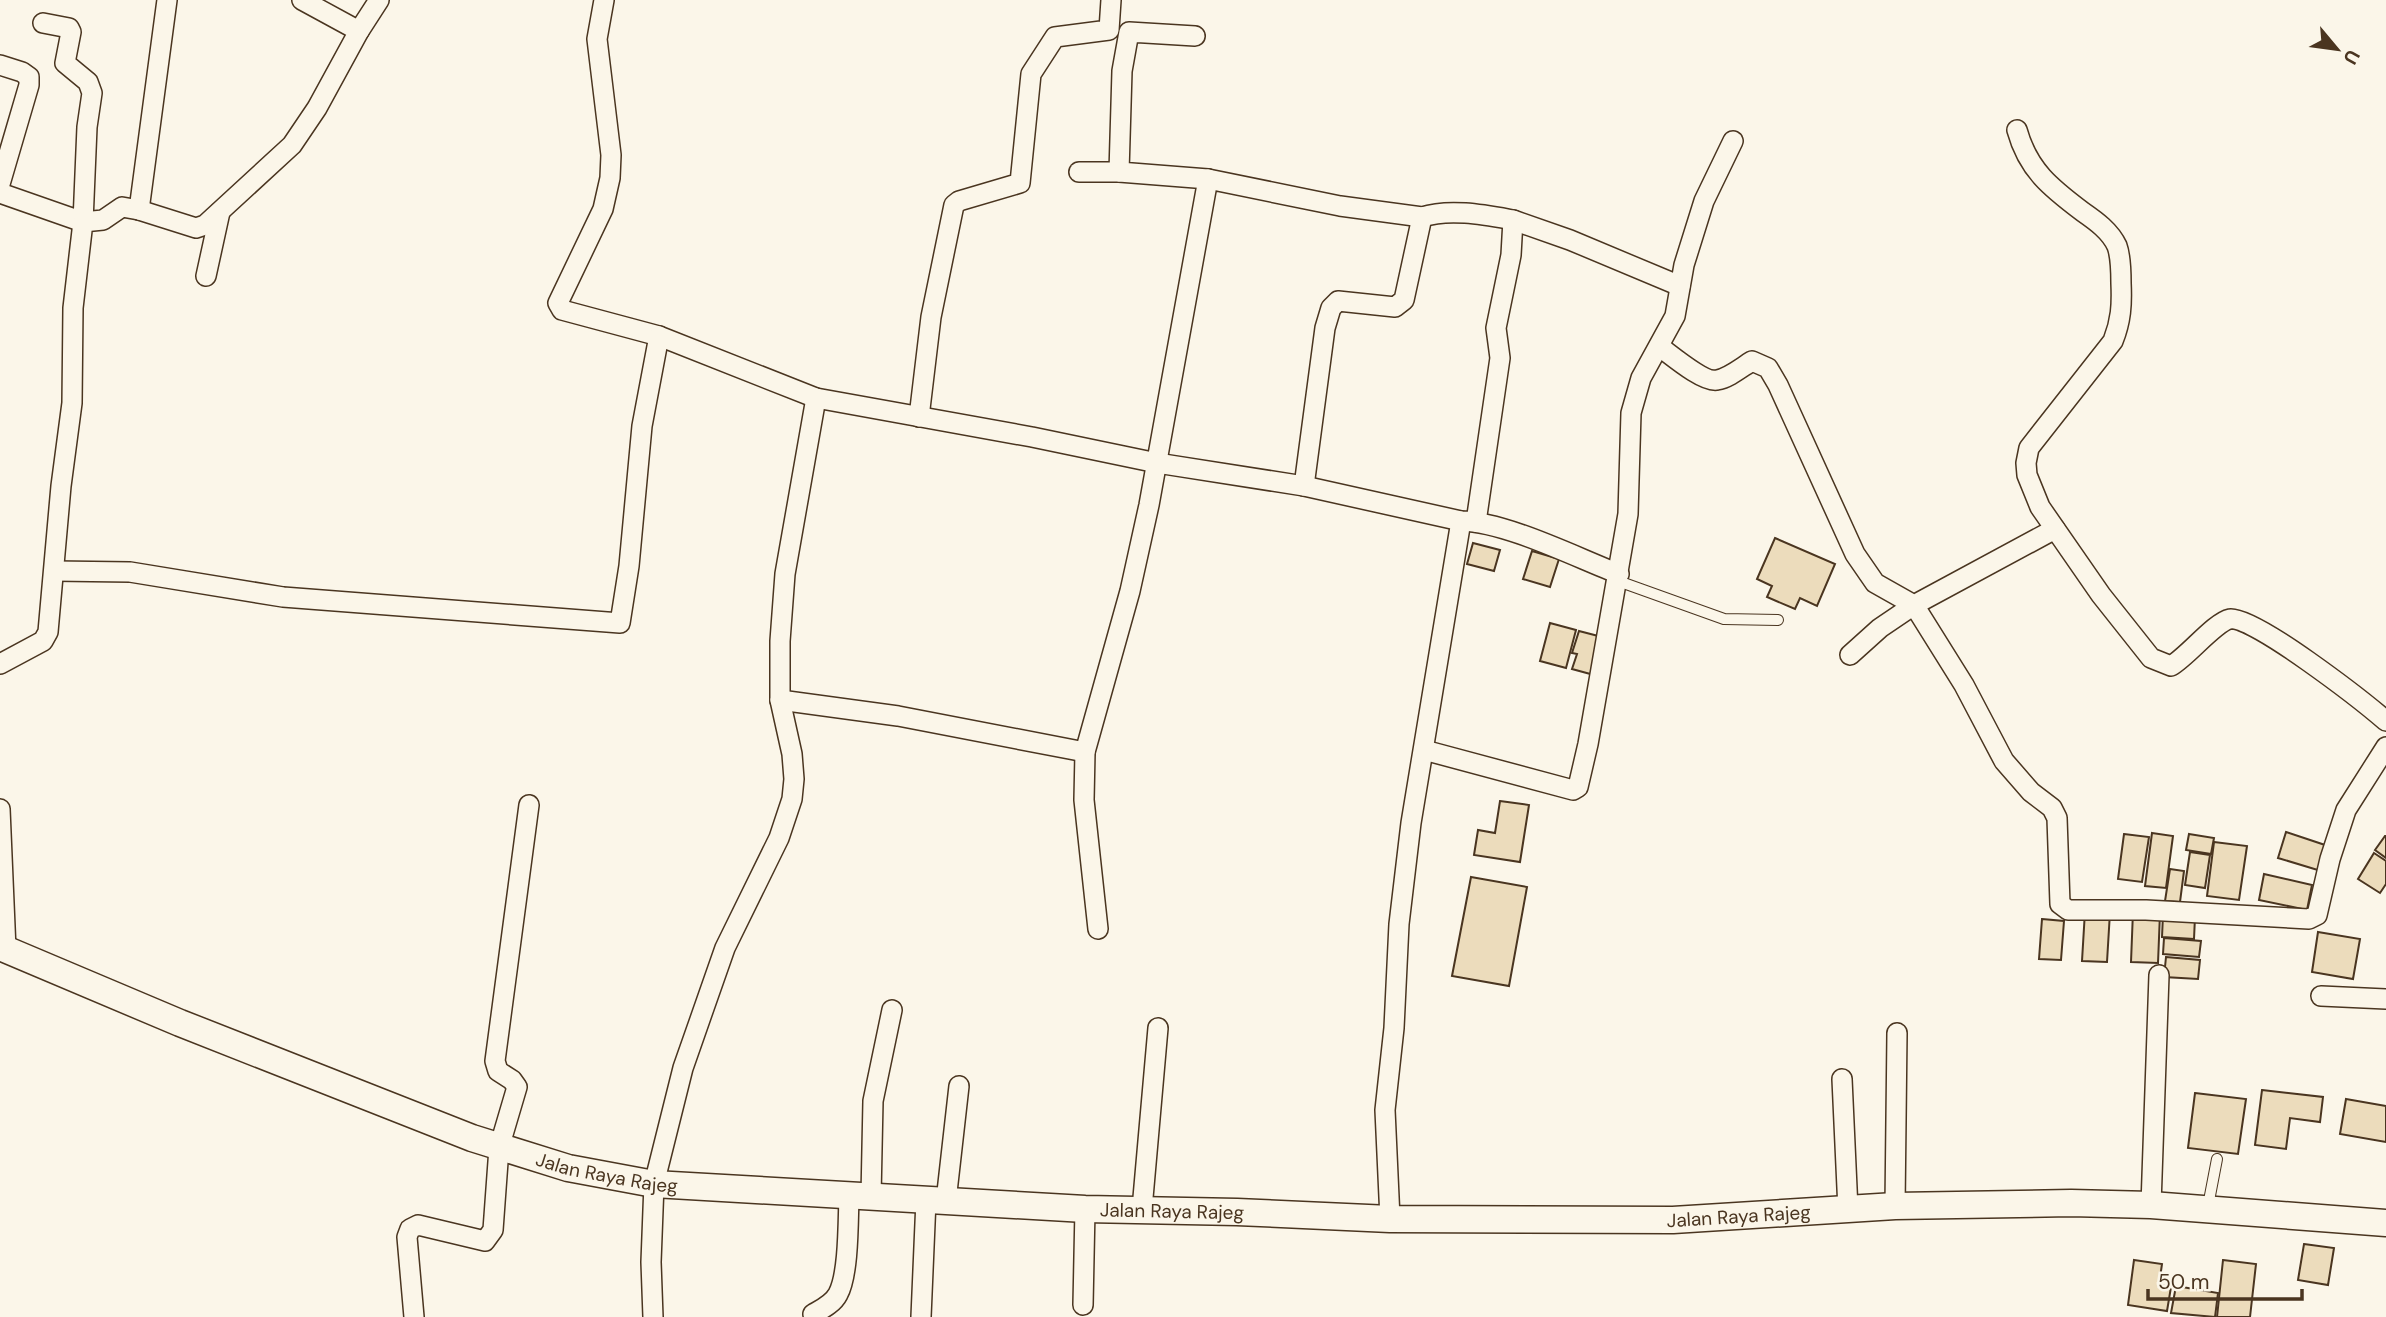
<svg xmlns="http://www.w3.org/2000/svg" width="2386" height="1317" font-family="'DM Sans',sans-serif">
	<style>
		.building { fill: #ecdcbc; stroke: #4a3520; stroke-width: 2 }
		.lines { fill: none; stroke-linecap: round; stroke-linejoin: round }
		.lane-casing { stroke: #4a3520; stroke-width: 12 }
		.street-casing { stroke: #4a3520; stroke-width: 22 }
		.secondary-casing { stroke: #4a3520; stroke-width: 29 }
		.lane { stroke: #fbf6e9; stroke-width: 10 }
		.street { stroke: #fbf6e9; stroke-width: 19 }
		.secondary { stroke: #fbf6e9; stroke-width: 26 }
		.labels { text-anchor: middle; stroke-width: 5; stroke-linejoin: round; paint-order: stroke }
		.street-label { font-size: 19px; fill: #4a3520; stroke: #fbf6e9 }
	</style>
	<rect width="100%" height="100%" fill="#fbf6e9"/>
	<g class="building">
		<polygon points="1775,538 1835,564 1817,606 1800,598 1795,609 1767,597 1772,586 1757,579"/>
		<polygon points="1473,543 1500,550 1494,571 1467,564"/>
		<polygon points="1532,551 1559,559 1550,587 1523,579"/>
		<polygon points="1550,623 1576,630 1566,668 1540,661"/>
		<polygon points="1579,631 1606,638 1594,675 1572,669 1577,654 1572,653"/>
		<polygon points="1500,801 1529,805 1520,862 1474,855 1478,830 1495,833"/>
		<polygon points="2286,832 2328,846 2321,871 2278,858"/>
		<polygon points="2152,833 2173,836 2166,888 2145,886"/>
		<polygon points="2124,834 2149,837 2142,882 2118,879"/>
		<polygon points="2189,834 2214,838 2211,854 2186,850"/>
		<polygon points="2385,836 2386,836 2386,858 2375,850"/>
		<polygon points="2214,842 2247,846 2239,900 2207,896"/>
		<polygon points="2190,852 2210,855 2205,888 2185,885"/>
		<polygon points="2374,853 2386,861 2386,884 2380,893 2358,879"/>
		<polygon points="2170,869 2184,871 2180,902 2165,901"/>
		<polygon points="2264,874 2312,885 2307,910 2259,900"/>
		<polygon points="1471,877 1527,887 1509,986 1452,976"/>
		<polygon points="2085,911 2110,912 2107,962 2082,961"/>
		<polygon points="2133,911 2160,913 2158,963 2131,962"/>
		<polygon points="2163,915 2195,917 2194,939 2162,937"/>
		<polygon points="2042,919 2064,921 2061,960 2039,959"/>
		<polygon points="2318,932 2360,939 2353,979 2312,972"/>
		<polygon points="2164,938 2201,941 2199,957 2163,954"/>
		<polygon points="2166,957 2200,960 2198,979 2164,977"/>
		<polygon points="2262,1090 2323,1097 2320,1122 2290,1118 2286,1149 2255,1145"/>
		<polygon points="2195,1093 2246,1099 2238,1154 2188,1148"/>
		<polygon points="2346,1099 2386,1106 2386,1142 2340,1134"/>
		<polygon points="2304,1244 2334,1248 2328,1285 2298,1280"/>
		<polygon points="2134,1260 2162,1264 2159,1285 2171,1287 2167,1311 2128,1305"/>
		<polygon points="2223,1260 2256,1264 2250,1317 2217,1317"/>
		<polygon points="2176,1286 2218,1293 2215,1317 2171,1313"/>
	</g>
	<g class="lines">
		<g class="lane-casing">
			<g id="lane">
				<polyline points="1618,581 1724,619 1778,620"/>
				<polyline points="2208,1206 2217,1159"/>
			</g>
		</g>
		<g class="street-casing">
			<g id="street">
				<polyline points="302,0 359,31"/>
				<path d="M604,0l-7,39 14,116 -1,23 -7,31 -45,94 4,7 97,26 157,62 216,39 125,26 147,23 157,35c45,1 114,36 158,53"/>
				<polyline points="1195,36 1129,32 1122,71 1119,172 1208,179"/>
				<polyline points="0,65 22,72 29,77 29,85 0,184"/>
				<path d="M2017,130c11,40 34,58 66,82 13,9 27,19 34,34 4,11 4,25 4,37 1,22 0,38 -8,58l-84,107 -3,15 1,12 13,32 61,88 50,63 20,8c16,-9 44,-44 59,-47 23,-4 134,83 156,102"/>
				<polyline points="1079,172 1119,172"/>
				<polyline points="0,193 83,222 87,127 92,93 88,82 65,63 71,32 69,28 43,23"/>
				<polyline points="139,210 167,0"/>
				<polyline points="1513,220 1570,240 1680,286"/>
				<polyline points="206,276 220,212"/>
				<path d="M1660,347c11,8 44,36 57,33 12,-2 25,-13 35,-19l16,7 10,17 77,169 20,29 39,22 141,-76"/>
				<polyline points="919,417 931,317 954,205 959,201 1020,183 1031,74 1055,37 1109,30 1111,0"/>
				<polyline points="1304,486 1325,328 1331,308 1338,301 1395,307 1404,300 1422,217"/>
				<polyline points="54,571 130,572 283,597 620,623 629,566 642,426 659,336"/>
				<polyline points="1850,655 1880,628 1914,605 1964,685 2004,761 2031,792 2052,808 2057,818 2060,904 2068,910 2146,910 2309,919 2317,915 2330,859 2346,810 2386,747"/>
				<polyline points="0,664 43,641 48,632 61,486 72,403 73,308 83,222 103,220 122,207 139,210 196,228 205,225 292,145 317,108 359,31 379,0"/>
				<polyline points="780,700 898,716 1085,752"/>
				<polyline points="1424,750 1573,790 1578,787 1588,744 1628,514 1631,413 1641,378 1675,316 1684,265 1704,201 1733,141"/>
				<polyline points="0,809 6,950"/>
				<path d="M1098,929l-14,-129 1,-48 45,-161 19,-86 59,-326 132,27 82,11c28,-9 63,-2 91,3l-2,35 -15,73 4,30 -24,164"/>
				<polyline points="2321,996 2386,999"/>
				<polyline points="1842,1079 1848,1210"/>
				<polyline points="871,1196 873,1101 892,1010"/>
				<polyline points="946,1201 959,1086"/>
				<polyline points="2151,1205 2159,975"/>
				<polyline points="1895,1206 1897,1033"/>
				<polyline points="1142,1209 1158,1028"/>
				<polyline points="1390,1219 1385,1110 1394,1028 1399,924 1411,823 1461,521"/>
				<polyline points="1083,1305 1085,1209"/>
				<path d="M813,1314c9,-5 20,-10 25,-20 11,-20 10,-74 11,-98"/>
				<polyline points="414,1317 407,1237 410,1229 418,1225 485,1241 493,1230 499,1148 517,1087 512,1080 498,1071 495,1061 529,805"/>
				<polyline points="653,1317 651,1262 654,1184 683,1068 725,948 779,838 792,799 794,779 792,754 780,700 780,641 785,574 816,398"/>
				<polyline points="921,1317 926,1200"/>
			</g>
		</g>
		<g class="secondary-casing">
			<g id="secondary">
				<path id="s1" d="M0,947l180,76 292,115 96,30 86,16 431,25 152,3 153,7 283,1 222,-14 176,-3 80,2 235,18"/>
			</g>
		</g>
		<use href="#lane" class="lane"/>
		<use href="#street" class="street"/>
		<use href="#secondary" class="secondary"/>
	</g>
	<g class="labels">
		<g class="street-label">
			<text dy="7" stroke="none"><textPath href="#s1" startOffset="649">Jalan Raya Rajeg</textPath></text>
			<text dy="7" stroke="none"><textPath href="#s1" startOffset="1216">Jalan Raya Rajeg</textPath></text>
			<text dy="7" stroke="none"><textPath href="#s1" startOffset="1783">Jalan Raya Rajeg</textPath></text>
		</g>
	</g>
	<g transform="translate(2337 49) rotate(119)" stroke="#fbf6e9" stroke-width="5" paint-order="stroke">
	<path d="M0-5L12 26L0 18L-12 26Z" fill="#4a3520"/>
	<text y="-10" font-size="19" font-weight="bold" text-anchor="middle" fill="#4a3520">U</text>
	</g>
	<path d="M2148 1289v10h154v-10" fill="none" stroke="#4a3520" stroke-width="3.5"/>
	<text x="2158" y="1289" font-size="21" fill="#4a3520" stroke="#fbf6e9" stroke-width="5" paint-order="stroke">50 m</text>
</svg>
